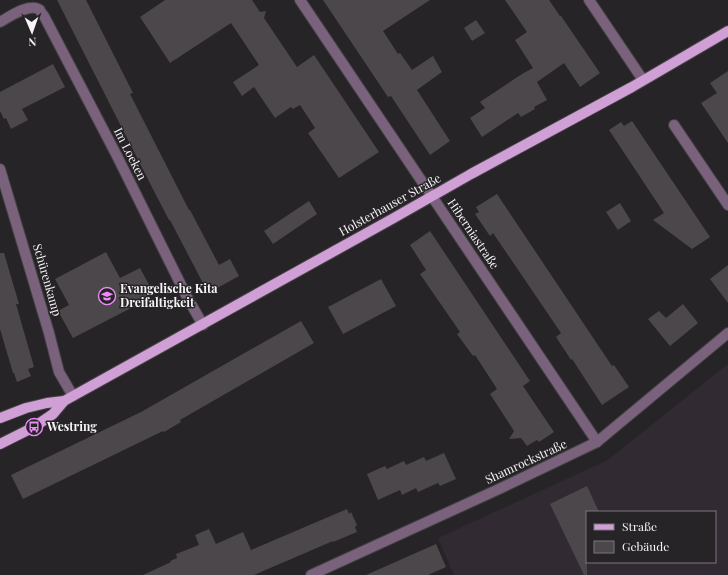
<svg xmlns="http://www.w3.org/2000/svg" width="728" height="575" font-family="'Playfair Display',serif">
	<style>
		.built { fill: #322a33; fill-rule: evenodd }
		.building { fill: #4b474b }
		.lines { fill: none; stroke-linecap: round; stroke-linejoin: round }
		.minor-casing { stroke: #444145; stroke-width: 12 }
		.major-casing { stroke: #444145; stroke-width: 12 }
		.minor { stroke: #7a627d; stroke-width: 10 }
		.major { stroke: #d09fd5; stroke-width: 10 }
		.labels { text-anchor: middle; stroke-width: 3; stroke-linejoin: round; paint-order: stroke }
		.street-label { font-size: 12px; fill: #f6f4f6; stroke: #272428 }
		.poi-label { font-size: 12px; font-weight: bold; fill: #f6f4f6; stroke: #272428; text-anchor: start }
	</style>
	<rect width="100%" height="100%" fill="#272428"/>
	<path class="built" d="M728,364v211h-274l-16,-37 170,-78zM587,512h128v50h-128z"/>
	<g class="building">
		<polygon points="57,0 86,0 133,93 130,94 189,210 190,210 219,265 230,259 239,276 210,292 207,286 205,287 170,220 169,220 157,197"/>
		<polygon points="165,0 252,0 260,12 266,11 264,18 297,67 314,55 379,152 339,178 308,133 315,128 300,105 293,109 291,107 275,118 254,87 242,96 233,82 259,65 231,23 170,63 140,17"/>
		<polygon points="323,0 430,0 383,31 398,54 400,53 412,70 433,56 442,72 417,90 450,141 430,155 391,96 388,97"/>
		<polygon points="505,0 549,0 560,16 561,16 600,73 580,87 564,63 537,82 547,100 534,107 535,109 521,117 518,113 482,137 470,118 485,108 480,102 522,74 533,68 515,40 527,32"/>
		<polygon points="476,20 485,33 472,41 464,28"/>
		<polygon points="53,64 65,87 22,109 28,120 11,129 6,118 4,119 0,111 0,92"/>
		<polygon points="728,71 728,143 701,103 717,93 710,83"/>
		<polygon points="632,121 710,237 692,249 653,220 664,213 609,130 621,122 624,126"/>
		<polygon points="497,194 612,366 614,365 629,387 602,405 572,359 571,360 556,337 561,333 493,233 490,236 475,214 479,212 476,207"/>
		<polygon points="309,201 317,214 273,244 264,231"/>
		<polygon points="620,203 631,221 618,230 606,212"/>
		<polygon points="430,231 530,381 523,386 554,432 539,442 537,440 527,446 521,438 509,439 514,431 490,394 497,389 475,355 473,356 457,334 460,332 420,274 426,270 410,245"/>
		<polygon points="106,252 120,278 140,268 154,294 134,304 135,306 73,338 58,311 69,305 55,279"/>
		<polygon points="0,253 4,253 19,304 16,304 34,367 28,369 31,376 17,382 14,373 13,373 0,329"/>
		<polygon points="728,265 728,303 710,279"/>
		<polygon points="381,279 396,306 343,334 328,307"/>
		<polygon points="683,304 698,323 670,346 648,319 659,311 666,318"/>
		<polygon points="301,321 314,343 180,420 181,422 164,432 163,431 23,499 11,475 141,412"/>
		<polygon points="444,453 456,479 440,486 438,483 418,492 416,488 402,495 400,490 378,500 367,474 385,466 387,469 404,461 406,465 424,457 426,461"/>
		<polygon points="587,486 599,512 587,512 587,575 584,575 550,504"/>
		<polygon points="347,509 349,514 351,512 357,525 355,527 357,532 333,542 333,541 254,575 143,575 171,562 170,561 177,558 176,554 199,545 195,535 209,529 216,544 243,532 251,550"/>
		<polygon points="436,544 446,567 428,575 366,575"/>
	</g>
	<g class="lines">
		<g class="minor-casing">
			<g id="minor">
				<polyline points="300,0 597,442"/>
				<polyline points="589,0 643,80"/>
				<path d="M0,22c9,-5 30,-20 40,-12 0,1 3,5 4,6l73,140 70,141 16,28"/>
				<polyline points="674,125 728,205"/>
				<polyline points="0,169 49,333 59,372 73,396"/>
				<polyline points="311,575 499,489 597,442 728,333"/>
			</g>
		</g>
		<g class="major-casing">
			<g id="major">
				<polyline points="0,418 26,408 47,403 64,401"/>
				<polyline points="0,444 34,427 53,414 64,401 73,396 392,219 471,174 632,87 728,31"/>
			</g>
		</g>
		<use href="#minor" class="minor"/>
		<use href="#major" class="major"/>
	</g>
	<defs>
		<g id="school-ring" transform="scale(0.9)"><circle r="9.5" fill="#272428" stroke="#ed8cf9" stroke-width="1.5"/><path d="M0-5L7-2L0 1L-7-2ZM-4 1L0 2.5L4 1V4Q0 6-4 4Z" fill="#ed8cf9"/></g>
		<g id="bus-ring" transform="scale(0.9)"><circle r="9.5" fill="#272428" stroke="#ed8cf9" stroke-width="1.5"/><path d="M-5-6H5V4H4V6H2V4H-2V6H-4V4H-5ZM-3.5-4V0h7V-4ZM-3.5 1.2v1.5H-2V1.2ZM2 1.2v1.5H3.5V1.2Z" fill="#ed8cf9"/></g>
	</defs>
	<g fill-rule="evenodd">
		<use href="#school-ring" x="107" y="296"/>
		<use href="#bus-ring" x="34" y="427"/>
	</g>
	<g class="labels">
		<g class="street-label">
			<text transform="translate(130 154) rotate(63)" y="4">Im Loeken</text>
			<text transform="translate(390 205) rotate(-29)" y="4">Holsterhauser Straße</text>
			<text transform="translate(473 234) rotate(56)" y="4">Hiberniastraße</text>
			<text transform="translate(47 280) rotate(74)" y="4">Schürenkamp</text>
			<text transform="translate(526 462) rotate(-25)" y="4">Shamrockstraße</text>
		</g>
		<g class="poi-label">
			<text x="120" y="293">Evangelische Kita<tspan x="120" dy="14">Dreifaltigkeit</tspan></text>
			<text x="47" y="431">Westring</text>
		</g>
	</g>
	<rect x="586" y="511" width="130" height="52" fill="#272428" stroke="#7a777a"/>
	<rect x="594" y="524" width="20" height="6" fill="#d09fd5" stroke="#7a777a"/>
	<text x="622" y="531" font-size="12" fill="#f6f4f6">Straße</text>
	<rect x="594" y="541" width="20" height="12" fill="#4b474b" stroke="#7a777a"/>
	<text x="622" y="551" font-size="12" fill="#f6f4f6">Gebäude</text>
	<g transform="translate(32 32) rotate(178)" stroke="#272428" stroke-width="3" paint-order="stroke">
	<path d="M0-3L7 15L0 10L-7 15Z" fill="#f6f4f6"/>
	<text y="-6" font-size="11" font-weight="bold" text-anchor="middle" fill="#f6f4f6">N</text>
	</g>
</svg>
